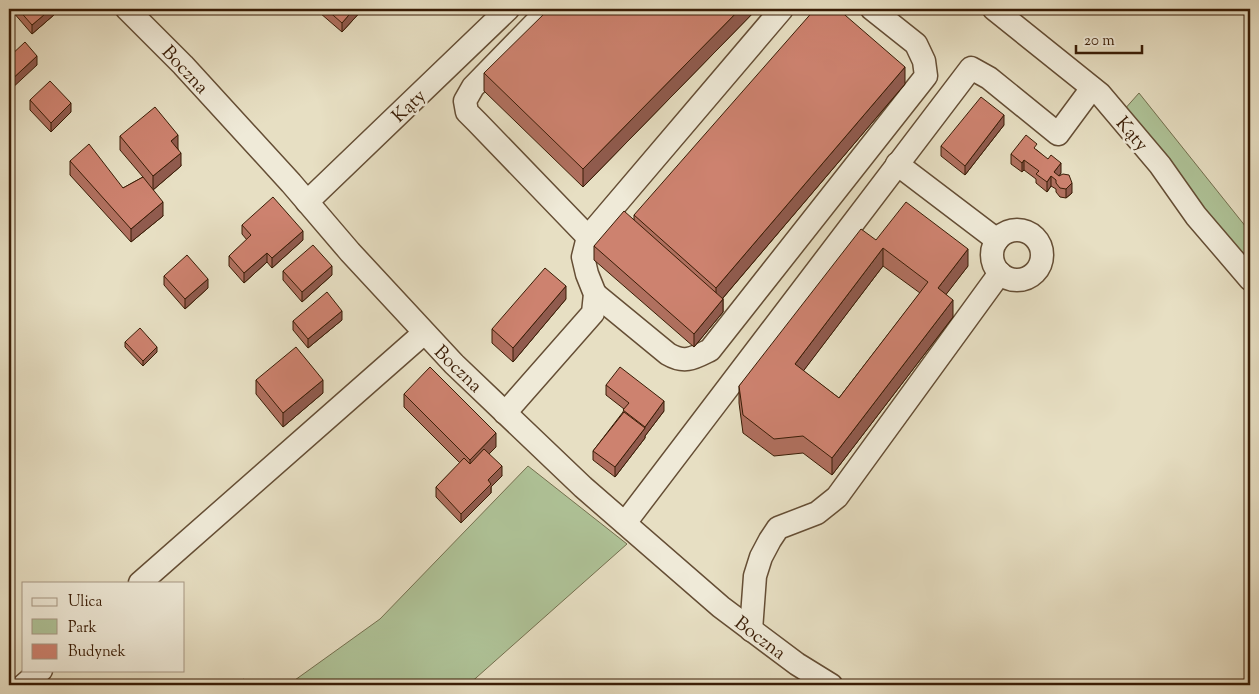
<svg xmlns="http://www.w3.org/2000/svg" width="1259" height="694" font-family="'Sorts Mill Goudy',serif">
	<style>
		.green { fill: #afc398; stroke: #74704f }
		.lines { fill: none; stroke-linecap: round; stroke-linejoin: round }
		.minor-casing { stroke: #654e35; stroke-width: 25 }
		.minor { stroke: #efead8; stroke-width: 22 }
		.wall { fill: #b0705f; stroke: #3a1d06; fill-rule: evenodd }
		.shaded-wall { fill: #905b4e; stroke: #3a1d06 }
		.building { fill: #cd826f; stroke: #3a1d06; fill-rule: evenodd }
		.labels { text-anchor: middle; stroke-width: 5; stroke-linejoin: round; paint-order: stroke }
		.street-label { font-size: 19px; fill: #3a1d06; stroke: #efead8 }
	</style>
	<rect width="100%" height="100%" fill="#e7dfc3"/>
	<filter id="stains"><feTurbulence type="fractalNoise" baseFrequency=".004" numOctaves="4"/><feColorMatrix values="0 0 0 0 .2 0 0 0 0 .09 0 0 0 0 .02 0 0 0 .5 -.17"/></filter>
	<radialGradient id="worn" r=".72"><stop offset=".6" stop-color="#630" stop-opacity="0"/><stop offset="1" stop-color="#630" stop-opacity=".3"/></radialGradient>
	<g class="green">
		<polygon points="1139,93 1250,232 1250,269 1123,111"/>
		<polygon points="528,466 627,544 468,685 296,685 295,680 380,619"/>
	</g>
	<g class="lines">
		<g class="minor-casing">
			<g id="minor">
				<polyline points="127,9 183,65 291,183 350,252 454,364 583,487 721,607 797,664 831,685"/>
				<polyline points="549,9 473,87 465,101 467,112 477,122 588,237"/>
				<polyline points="994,9 1100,94 1160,165 1196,216 1250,279"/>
				<polyline points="897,164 997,240"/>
				<polyline points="307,202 508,9"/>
				<circle cx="1017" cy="255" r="25"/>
				<path d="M595,294l73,60c17,10 26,4 42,-4l216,-274 -2,-15 -8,-17 -44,-35"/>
				<polyline points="505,413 593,313 595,294 587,274 583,257 588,237 782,9"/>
				<polyline points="625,523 971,68 989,78 1058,134 1092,88"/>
				<polyline points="140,583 424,333"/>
				<polyline points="751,630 755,576 761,557 770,540 778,528 817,513 837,497 1000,273"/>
				<polyline points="24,685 41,670"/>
			</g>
		</g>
		<use href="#minor" class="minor"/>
	</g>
	<g class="wall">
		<polygon points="13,9 55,9 55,14 32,34 13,12"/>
		<polygon points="320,9 363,9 342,32 320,13"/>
		<polygon points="757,9 583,187 484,91 484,73"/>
		<polygon points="905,84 723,298 723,312 694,347 594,260 594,246 634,220 634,215"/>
		<polygon points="30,100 71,112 51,132 30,110"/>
		<polygon points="1004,125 965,175 941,156 941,146"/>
		<polygon points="120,136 178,148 181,166 153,190 163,216 131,242 70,175 70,161 123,188 143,177 120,150"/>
		<polygon points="1037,150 1061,173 1059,176 1072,193 1066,198 1060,197 1056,192 1056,189 1051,186 1047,192 1036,183 1036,179 1024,170 1022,172 1011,164 1011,154"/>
		<polygon points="242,225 303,240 272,268 267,262 244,283 229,266 229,256 247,240 242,234"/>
		<path d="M876,240l92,26 -22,28 7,23 -121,158 -29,-22 -29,3 -31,-23 -4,-30v-17zM883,266l37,27 -81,105 -36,-27z"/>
		<polygon points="283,271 332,275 302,302 283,280"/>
		<polygon points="164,276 208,288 185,309 164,285"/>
		<polygon points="566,299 513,362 492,343 492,329"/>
		<polygon points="342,320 308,348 293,330 293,321"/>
		<polygon points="125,342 157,352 143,366 125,347"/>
		<polygon points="256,380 323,393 283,427 256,394"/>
		<polygon points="606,385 664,411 645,436 645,438 615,477 593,460 593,451 623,412 624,409 606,395"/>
		<polygon points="404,394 496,447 489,454 502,476 491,487 491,493 461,523 436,497 436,487 460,463 404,407"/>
	</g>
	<g class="shaded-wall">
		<polygon points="51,9 55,9 55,14 32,34 32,25"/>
		<polygon points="354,9 363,9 342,32 342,23"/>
		<polygon points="740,9 757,9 583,187 583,169"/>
		<polygon points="37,56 37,65 9,91 9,82"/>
		<polygon points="905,67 905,84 716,306 716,288"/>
		<polygon points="71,103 71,112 51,132 51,123"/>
		<polygon points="1004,115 1004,125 965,175 965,166"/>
		<polygon points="178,135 178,148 171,154 171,141"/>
		<polygon points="181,153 181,166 153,190 153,176"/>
		<polygon points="1024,160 1024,170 1022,172 1022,163"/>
		<polygon points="1061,163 1061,173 1056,180 1054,172"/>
		<polygon points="1051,176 1051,186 1047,192 1047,182"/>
		<polygon points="1072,183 1072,193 1066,198 1066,189"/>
		<polygon points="163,202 163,216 131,242 131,229"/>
		<polygon points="303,231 303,240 272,268 272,258"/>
		<polygon points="883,248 883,266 795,382 795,364"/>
		<polygon points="968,249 968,266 938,305 938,288"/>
		<polygon points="267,253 267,262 244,283 244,273"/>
		<polygon points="332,266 332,275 302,302 302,292"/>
		<polygon points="208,279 208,288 185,309 185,299"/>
		<polygon points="566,286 566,299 513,362 513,348"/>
		<polygon points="723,299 723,312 694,347 694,334"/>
		<polygon points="953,300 953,317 832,475 832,458"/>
		<polygon points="342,311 342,320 308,348 308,339"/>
		<polygon points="157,347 157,352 143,366 143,361"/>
		<polygon points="323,380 323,393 283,427 283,413"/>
		<polygon points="664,401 664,411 645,436 645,438 615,477 615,467 645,428 645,427"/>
		<polygon points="496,433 496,447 470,473 470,460"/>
		<polygon points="502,466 502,476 491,487 491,493 461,523 461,514 488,480"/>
	</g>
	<g class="building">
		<polygon points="18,9 51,9 32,25"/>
		<polygon points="326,9 354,9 342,23"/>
		<polygon points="549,9 740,9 583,169 484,73"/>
		<polygon points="815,9 838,9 905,67 716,288 634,215"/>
		<polygon points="25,42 37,56 9,82 9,57"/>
		<polygon points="50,81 71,103 51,123 30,100"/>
		<polygon points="981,97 1004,115 965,166 941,146"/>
		<polygon points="155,107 178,135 171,141 181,153 153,176 120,136"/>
		<polygon points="1026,135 1037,144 1034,148 1048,159 1051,155 1061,163 1054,172 1059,176 1063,174 1069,175 1072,183 1066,189 1060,188 1056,183 1056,180 1051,176 1047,182 1036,174 1039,171 1024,160 1022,163 1011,154"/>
		<polygon points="89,144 123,188 143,177 163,202 131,229 70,161"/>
		<polygon points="273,197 303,231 272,258 267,253 244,273 229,256 251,235 242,225"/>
		<path d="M906,202l62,47 -30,39 15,12 -121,158 -29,-22 -29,3 -31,-24 -4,-29 122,-157 15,11zM883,248l45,34 -89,116 -44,-34z"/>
		<polygon points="624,211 723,299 694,334 594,246"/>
		<polygon points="313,245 332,266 302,292 283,271"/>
		<polygon points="187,255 208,279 185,299 164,276"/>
		<polygon points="545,268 566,286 513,348 492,329"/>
		<polygon points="327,292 342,311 308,339 293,321"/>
		<polygon points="140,328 157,347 143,361 125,342"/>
		<polygon points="296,347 323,380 283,413 256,380"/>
		<polygon points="430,367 496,433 470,460 404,394"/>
		<polygon points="620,367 664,401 645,427 623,410 629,403 606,385"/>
		<polygon points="624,412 645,428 615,467 593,451"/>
		<polygon points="484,449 502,466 488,480 491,484 461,514 436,487 464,458 470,464"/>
		<polygon points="244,679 249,685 236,685"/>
	</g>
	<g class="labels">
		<g class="street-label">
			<text transform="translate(186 69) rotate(47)" y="7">Boczna</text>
			<text transform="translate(408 105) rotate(-44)" y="7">Kąty</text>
			<text transform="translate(1133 133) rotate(49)" y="7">Kąty</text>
			<text transform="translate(459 368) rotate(44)" y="7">Boczna</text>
			<text transform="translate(761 637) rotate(37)" y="7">Boczna</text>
		</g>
	</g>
	<rect width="1259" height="694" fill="none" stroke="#e7dfc3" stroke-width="30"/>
	<rect x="10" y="10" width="1239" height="674" fill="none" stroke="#3a1d06" stroke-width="2.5"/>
	<rect x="15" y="15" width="1229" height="664" fill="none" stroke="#3a1d06"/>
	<rect x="22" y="582" width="162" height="90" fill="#efead8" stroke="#a79884"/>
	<rect x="32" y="598" width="25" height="8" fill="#efead8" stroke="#a79884"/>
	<text x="68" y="606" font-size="15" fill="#3a1d06">Ulica</text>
	<rect x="32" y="619" width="25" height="15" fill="#afc398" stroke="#a79884"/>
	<text x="68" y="632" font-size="15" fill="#3a1d06">Park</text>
	<rect x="32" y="644" width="25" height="15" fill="#cd826f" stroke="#a79884"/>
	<text x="68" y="656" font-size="15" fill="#3a1d06">Budynek</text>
	<path d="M1076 45v8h66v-8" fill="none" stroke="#3a1d06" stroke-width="2.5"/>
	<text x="1084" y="45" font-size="15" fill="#3a1d06" stroke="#efead8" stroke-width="4" paint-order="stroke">20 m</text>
	<rect width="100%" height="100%" filter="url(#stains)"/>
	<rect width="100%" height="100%" fill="url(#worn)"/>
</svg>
